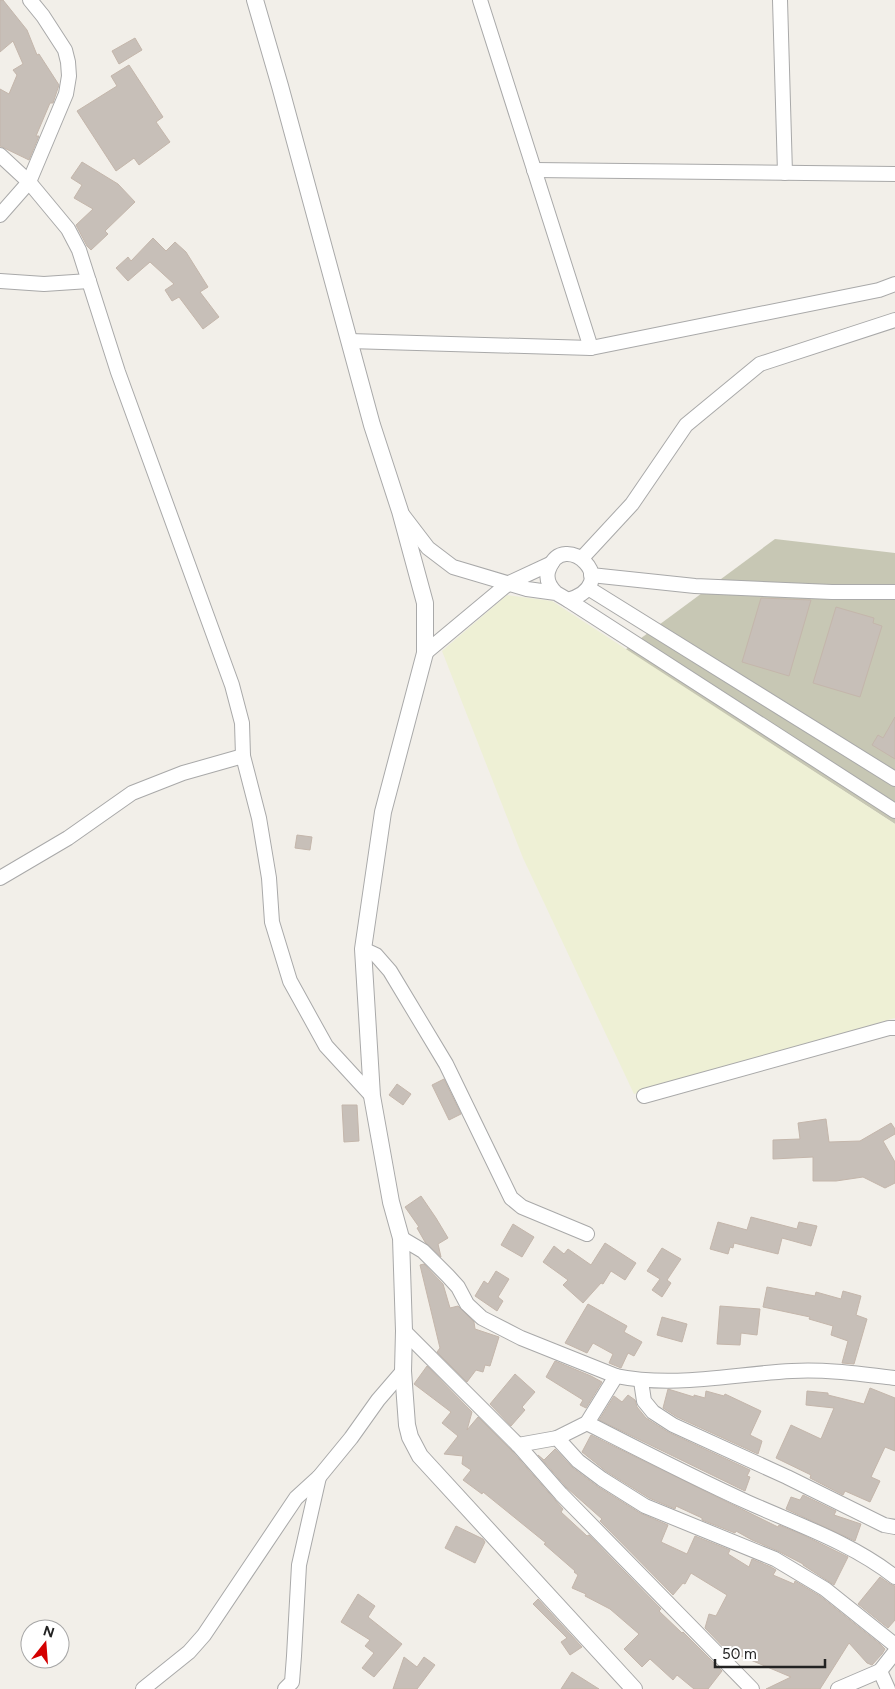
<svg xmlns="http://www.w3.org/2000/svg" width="895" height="1689" font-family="Figtree,sans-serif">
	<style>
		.construction { fill: #c7c7b4 }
		.farmland { fill: #eef0d5 }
		.building { fill: #c7bfb8; stroke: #c4b6ab }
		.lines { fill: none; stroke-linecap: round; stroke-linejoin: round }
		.minor-casing { stroke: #a9a9a9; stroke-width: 16 }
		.tertiary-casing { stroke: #a9a9a9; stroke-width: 18 }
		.minor { stroke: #fff; stroke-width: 14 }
		.tertiary { stroke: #fff; stroke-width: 16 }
	</style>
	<rect width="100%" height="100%" fill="#f2efe9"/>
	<polygon class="construction" points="775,539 895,553 895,824 625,650"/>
	<polygon class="farmland" points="507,595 552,601 895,824 895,1018 634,1094 523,858 442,651"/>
	<g class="building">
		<polygon points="0,0 3,0 27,30 37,55 39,54 59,85 53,103 50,103 36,136 39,136 29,160 0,146 0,89 9,94 17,75 13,70 23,64 13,41 0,52"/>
		<polygon points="135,38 142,50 119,64 112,51"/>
		<polygon points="129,65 163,117 156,122 170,142 139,165 134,158 116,171 77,111 117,86 111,76"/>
		<polygon points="82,162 118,184 135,202 105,231 108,234 91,250 87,246 76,225 93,209 74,198 82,185 71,178"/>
		<polygon points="153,238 166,251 175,242 186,252 208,287 200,292 219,317 203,329 179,297 172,301 165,290 174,284 150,262 128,281 116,268 128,257 131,261"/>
		<polygon points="761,598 811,600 789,676 742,662"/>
		<polygon points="836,607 874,618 873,623 882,626 860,697 813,683"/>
		<polygon points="895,717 895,759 872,745 878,735 883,738"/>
		<polygon points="297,835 312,837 310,850 295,848"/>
		<polygon points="444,1079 461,1114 449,1120 432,1085"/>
		<polygon points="397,1084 411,1094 403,1105 389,1095"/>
		<polygon points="342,1105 357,1105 359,1141 344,1142"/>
		<polygon points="826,1119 829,1142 860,1141 891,1123 895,1129 895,1134 883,1141 895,1162 895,1183 885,1188 863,1177 836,1181 813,1181 813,1157 773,1159 773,1140 800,1139 798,1123"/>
		<polygon points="421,1196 436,1218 448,1238 438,1244 441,1257 425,1242 417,1228 419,1227 405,1207"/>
		<polygon points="751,1217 797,1229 799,1222 817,1226 811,1246 782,1238 778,1254 734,1243 733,1248 730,1247 728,1254 710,1249 718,1222 747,1230"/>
		<polygon points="513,1224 534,1237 522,1257 501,1245"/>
		<polygon points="605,1243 636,1263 625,1280 611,1271 603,1284 601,1283 583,1303 563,1285 568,1280 543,1262 554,1246 564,1254 568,1249 591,1265"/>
		<polygon points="662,1248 681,1259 667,1280 671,1283 662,1297 652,1290 660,1279 647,1271"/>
		<polygon points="424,1264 443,1284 450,1308 458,1306 474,1322 475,1329 499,1337 490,1366 485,1365 483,1372 476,1370 467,1382 437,1352 440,1348 420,1265"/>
		<polygon points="496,1271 509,1279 498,1297 503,1301 497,1311 475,1296 484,1281 488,1284"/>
		<polygon points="767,1287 815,1296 816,1292 841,1299 843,1291 861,1296 856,1315 867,1319 854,1364 842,1363 848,1341 831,1335 833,1326 809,1319 810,1317 763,1307"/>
		<polygon points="588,1304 627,1326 624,1332 642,1342 634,1356 628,1353 621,1368 609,1363 613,1354 593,1343 587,1353 565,1343"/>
		<polygon points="720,1306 760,1309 757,1335 741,1333 740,1345 717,1344"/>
		<polygon points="662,1317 687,1324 682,1342 657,1335"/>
		<polygon points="555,1361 591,1376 602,1382 586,1408 580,1405 583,1400 546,1377"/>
		<polygon points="427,1366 472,1412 467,1430 478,1417 512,1451 563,1509 561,1512 587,1536 589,1535 661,1609 659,1611 682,1633 683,1632 722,1671 708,1689 694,1689 677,1675 673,1680 650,1659 642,1667 624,1649 639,1634 610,1609 585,1596 586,1594 572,1588 578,1575 574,1572 575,1571 544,1544 546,1543 483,1492 482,1494 463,1480 471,1470 462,1464 463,1456 444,1454 458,1436 442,1423 451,1412 414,1384"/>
		<polygon points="515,1374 535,1392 522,1407 525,1410 511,1426 490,1404"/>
		<polygon points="870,1388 895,1398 895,1451 885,1447 871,1477 880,1481 870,1502 845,1491 843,1495 810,1478 811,1475 776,1458 791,1425 821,1439 834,1408 806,1405 807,1391 828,1393 828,1395 864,1404"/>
		<polygon points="668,1389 694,1397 694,1395 705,1398 706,1391 724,1396 725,1394 761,1411 750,1435 762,1441 758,1454 677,1417 663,1408"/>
		<polygon points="628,1395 635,1400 637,1407 646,1418 668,1432 750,1470 747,1476 750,1477 745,1491 599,1420 614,1396 622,1402"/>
		<polygon points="591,1435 778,1527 779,1525 801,1534 848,1557 834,1585 803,1565 803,1564 778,1551 752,1540 736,1531 735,1533 702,1520 702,1518 676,1506 675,1509 649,1498 607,1472 582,1452"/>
		<polygon points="555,1449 573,1468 597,1486 640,1513 668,1525 661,1542 687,1554 695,1536 730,1550 728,1554 749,1567 752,1559 771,1567 776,1570 773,1575 794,1584 795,1581 820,1596 880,1644 885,1649 882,1654 872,1665 867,1663 849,1643 820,1689 766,1689 791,1677 734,1653 732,1656 705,1628 709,1614 716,1616 727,1595 691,1573 685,1584 683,1583 673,1595 600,1521 602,1519 567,1488 538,1455 544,1460"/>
		<polygon points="803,1495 836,1511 834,1515 861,1524 855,1541 786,1509 791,1497 800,1500"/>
		<polygon points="456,1526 483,1539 485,1542 475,1563 445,1548"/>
		<polygon points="880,1577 890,1584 895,1586 895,1620 888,1628 858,1604"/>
		<polygon points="358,1594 375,1606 368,1617 402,1644 374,1677 362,1668 374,1653 365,1646 370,1640 341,1622"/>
		<polygon points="538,1599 582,1647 570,1655 561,1642 567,1638 533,1604"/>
		<polygon points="404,1657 417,1667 424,1657 435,1665 417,1689 393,1689"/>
		<polygon points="572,1672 599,1689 561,1689"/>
	</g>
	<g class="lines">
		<g class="minor-casing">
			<g id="minor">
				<polyline points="480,0 591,348"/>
				<polyline points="780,0 785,173"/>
				<polyline points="0,155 29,182 68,229 79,250 118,372 232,685 242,723 243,756 259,818 269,878 272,922 290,981 326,1046 372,1096"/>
				<polyline points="534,170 895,174"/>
				<polyline points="0,215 29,182 66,94 69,76 68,62 65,50 43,16 30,0"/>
				<polyline points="0,281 44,284 89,281"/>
				<polyline points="349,341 591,348 879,290 895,284"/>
				<path d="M402,514l26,34 25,19 74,22 29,4 12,7c57,-18 -5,-72 -19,-31 -4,9 0,17 7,24"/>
				<polyline points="582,558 632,504 686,425 760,364 895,320"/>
				<polyline points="591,575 695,586 832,592 895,592"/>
				<polyline points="588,588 895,779"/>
				<polyline points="568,600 895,811"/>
				<polyline points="425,653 509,583 552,563"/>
				<polyline points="0,878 68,838 132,793 183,773 243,756"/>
				<polyline points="363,949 376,955 390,971 446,1064 511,1198 522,1207 587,1234"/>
				<polyline points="644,1096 889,1028 895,1028"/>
				<polyline points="401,1238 423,1251 448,1276 458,1287 467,1304 482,1318 521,1338 616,1376"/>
				<polyline points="404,1331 518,1445 561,1494 752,1689"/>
				<polyline points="641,1381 644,1401 653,1412 673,1425 787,1477 884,1525 895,1527"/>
				<path d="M587,1423c53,27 105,54 160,79 49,22 105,41 148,75"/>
				<path d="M557,1438l30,-15 29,-47c59,12 117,-2 176,-5 34,-2 69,3 103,7"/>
				<polyline points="518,1445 557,1438 578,1461 602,1479 645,1506 775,1559 825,1589 895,1645"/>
				<polyline points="880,1671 888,1689"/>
				<polyline points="143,1689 189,1652 204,1635 296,1498 319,1477 351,1438 378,1400 403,1371"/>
				<polyline points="285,1689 292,1682 294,1656 299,1565 319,1477"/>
				<polyline points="838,1689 880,1671 895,1652"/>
			</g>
		</g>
		<g class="tertiary-casing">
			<polyline id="tertiary" points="255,0 280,86 372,425 400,511 425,603 425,653 383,812 363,949 372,1096 391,1202 401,1238 404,1331 403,1371 407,1425 410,1437 420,1456 634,1689"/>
		</g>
		<use href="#minor" class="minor"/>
		<use href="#tertiary" class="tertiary"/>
	</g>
	<g transform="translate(45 1644) rotate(17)"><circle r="24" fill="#ffffff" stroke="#a7a7a7"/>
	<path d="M0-4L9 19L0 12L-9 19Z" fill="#d40000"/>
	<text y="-8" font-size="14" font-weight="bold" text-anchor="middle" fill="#222222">N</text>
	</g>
	<path d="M715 1659v8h110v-8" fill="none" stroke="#222222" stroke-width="2.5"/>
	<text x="722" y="1659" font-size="15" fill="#222222" stroke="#ffffff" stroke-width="4" paint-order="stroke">50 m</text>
</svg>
